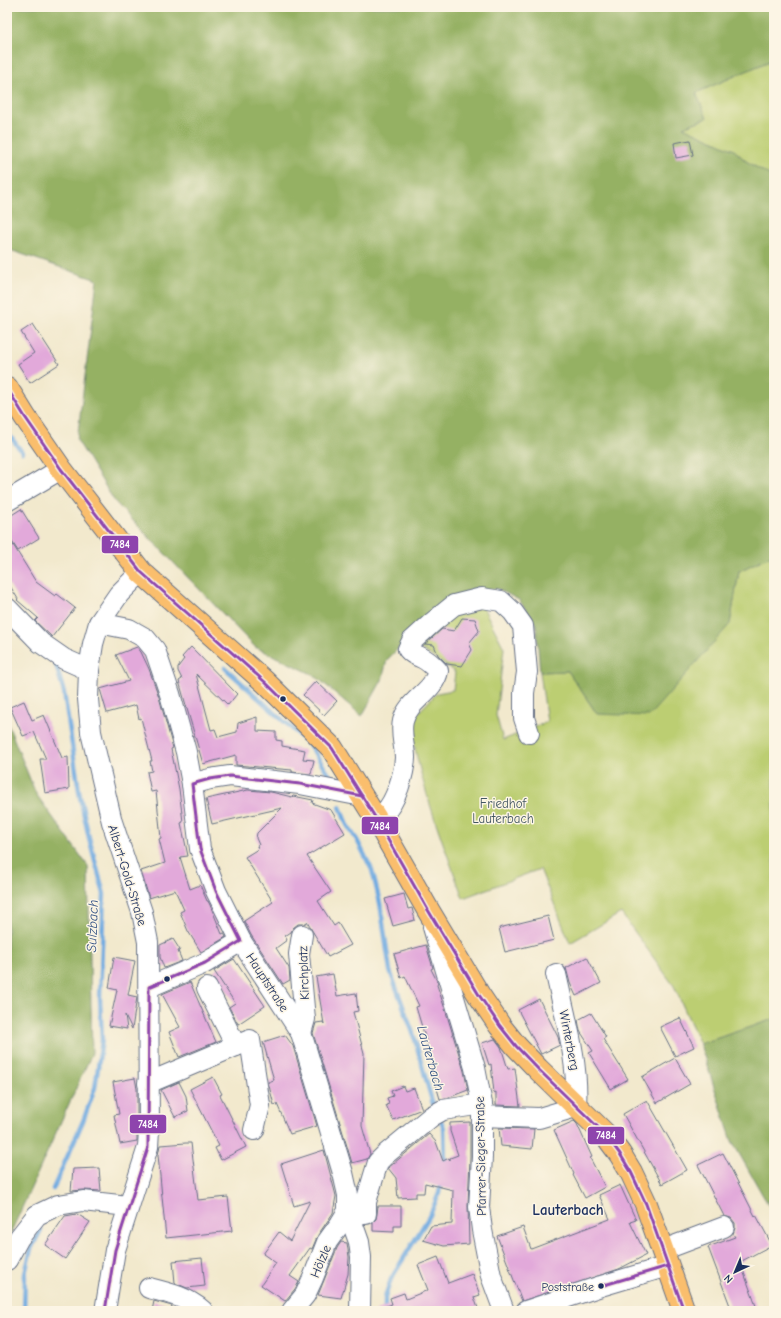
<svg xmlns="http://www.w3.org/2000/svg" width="781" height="1318" font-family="'Comic Neue',sans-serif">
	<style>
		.green { fill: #bcce72; stroke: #6c7e68 }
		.forest { fill: #95b164; stroke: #587061 }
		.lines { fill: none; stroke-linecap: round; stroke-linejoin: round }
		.stream { stroke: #71abe1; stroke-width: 4.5 }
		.building { fill: #e2a9da }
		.minor-casing { stroke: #667085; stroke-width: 22 }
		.major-casing { stroke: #667085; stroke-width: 24 }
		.minor { stroke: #fff; stroke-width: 20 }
		.major { stroke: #fabe6d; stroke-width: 22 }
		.bus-1-casing { stroke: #fcf5e5; stroke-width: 6 }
		.bus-1 { stroke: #8e44ad; stroke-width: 3 }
		.bus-dot { fill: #1b2f5e; stroke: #fcf5e5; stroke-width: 1.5 }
		.labels { text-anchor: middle; stroke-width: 3; stroke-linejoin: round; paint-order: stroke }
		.bus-label { font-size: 12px; fill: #1b2f5e; stroke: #fcf5e5; text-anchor: end }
		.park-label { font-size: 13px; fill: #435763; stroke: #fcf5e5 }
		.street-label { font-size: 13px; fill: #1b2f5e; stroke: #fcf5e5 }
		.water-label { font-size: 14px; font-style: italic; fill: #355485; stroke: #fcf5e5 }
		.quarter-label { font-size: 15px; font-weight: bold; fill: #1b2f5e; stroke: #fcf5e5 }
		.line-badge { stroke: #fcf5e5; stroke-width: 1.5 }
		.badge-label { font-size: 11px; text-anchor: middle; font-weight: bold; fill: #fff }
	</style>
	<rect width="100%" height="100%" fill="#fcf5e5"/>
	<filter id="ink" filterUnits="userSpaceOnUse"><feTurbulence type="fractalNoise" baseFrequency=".025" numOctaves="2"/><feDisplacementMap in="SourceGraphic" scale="8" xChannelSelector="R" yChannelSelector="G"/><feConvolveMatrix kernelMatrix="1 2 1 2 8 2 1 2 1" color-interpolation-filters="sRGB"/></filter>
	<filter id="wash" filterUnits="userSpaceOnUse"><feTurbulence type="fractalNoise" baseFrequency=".012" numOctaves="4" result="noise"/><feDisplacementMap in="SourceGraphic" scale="16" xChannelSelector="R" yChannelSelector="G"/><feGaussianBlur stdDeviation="0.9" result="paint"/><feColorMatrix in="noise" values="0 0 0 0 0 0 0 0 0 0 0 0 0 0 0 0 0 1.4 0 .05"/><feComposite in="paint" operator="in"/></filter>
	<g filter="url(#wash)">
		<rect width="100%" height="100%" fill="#f2e9cd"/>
		<g class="green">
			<polygon points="774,59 774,178 746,161 734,150 682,127 707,118 695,93"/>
			<path d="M774,554v465l-74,25 -26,-58 -53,-73 -51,30 -30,-74 -77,29c-21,-58 -44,-116 -53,-177l27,-28 16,-3 2,-18 -40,-27 37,-33 30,-7 22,43 -8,67 7,25 44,-18 -7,-50 28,-1 29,43 133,-90 9,-53z"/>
		</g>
		<g class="forest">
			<polygon points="7,7 774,7 774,59 696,93 707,118 683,127 734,150 746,161 774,178 774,554 739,571 730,624 649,716 597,714 568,671 540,672 536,624 519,600 498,589 477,590 419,627 387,660 382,680 362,716 314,675 255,647 115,502 77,440 97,280 7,249"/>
			<polygon points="7,722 36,794 88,866 92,1053 7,1241"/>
			<polygon points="774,1019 774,1215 732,1141 700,1044"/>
		</g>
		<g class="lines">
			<g class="stream">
				<polyline points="7,432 22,452"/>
				<polyline points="225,668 308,743 332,779"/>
				<polyline points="340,807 347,825 357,840 372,870 380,903 390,971 414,1036 432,1101 435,1108"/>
				<polyline points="439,1116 444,1128 445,1164"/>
				<polyline points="53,1189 83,1121 95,1088 102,1040 100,998 104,894 89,838 80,797 64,693 55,661"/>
				<polyline points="24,1311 25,1274 31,1249 41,1230"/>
				<polyline points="385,1311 385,1297 391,1279 430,1215 439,1193 441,1181"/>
			</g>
		</g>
		<g id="blocks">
			<g class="building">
				<polygon points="690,140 693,155 676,158 674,143"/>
				<polygon points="33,324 59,364 30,383 18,364 34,353 21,332"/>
				<polygon points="21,509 39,538 18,551 7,534 7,518"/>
				<polygon points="7,535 36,582 55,596 57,594 75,608 52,637 35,621 38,618 17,600 18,599 7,581"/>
				<polygon points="462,618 475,619 479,631 469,643 472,650 462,666 447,664 438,655 434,645 425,644 442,629 454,631"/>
				<polygon points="137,647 141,652 149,669 159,697 173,748 171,749 179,789 183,822 181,823 188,856 180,857 190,889 200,885 207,901 208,901 210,905 222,934 224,933 226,937 201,952 188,931 180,912 184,910 175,890 149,898 141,871 165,863 159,839 161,838 156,791 151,792 147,772 152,771 150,761 152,761 141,718 139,719 136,705 107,713 100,689 129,681 116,655"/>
				<polygon points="191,647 237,694 228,705 196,674 211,730 215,729 218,737 237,732 238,723 257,717 257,731 276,732 276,740 282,741 282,746 305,750 303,759 314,760 311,774 292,772 292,770 236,765 236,755 203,764 179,681 182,679 178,671 178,667 184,659 182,657"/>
				<polygon points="316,681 337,701 324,715 303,695"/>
				<polygon points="24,701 32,720 44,715 62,758 68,757 69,789 45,793 40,759 46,759 34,732 23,736 10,707"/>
				<polygon points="248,790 271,792 292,797 293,796 313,800 312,803 331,810 345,833 307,856 331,892 318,901 334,926 338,923 351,945 328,957 307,922 304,924 298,924 293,928 291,932 285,936 287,940 276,948 289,968 290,980 283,984 251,935 244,921 273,902 245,857 258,849 257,846 259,845 256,838 257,833 282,808 212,824 206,799"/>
				<polygon points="404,894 408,909 412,908 415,920 393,926 385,899"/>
				<polygon points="548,916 554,940 505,952 499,928"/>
				<polygon points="173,939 180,950 178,951 182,961 164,968 160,957 160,945"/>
				<polygon points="426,945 433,968 431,969 438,983 437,985 446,1012 464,1071 468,1090 450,1097 440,1099 431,1068 434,1067 416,1007 419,1006 405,976 401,978 394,954"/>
				<polygon points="114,957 135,961 128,995 137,997 132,1029 125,1015 127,1029 109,1026 117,990 109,988"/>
				<polygon points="587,957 601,983 576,996 570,983 566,968"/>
				<polygon points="234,959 265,1006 238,1024 229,1007 235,1003 214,971"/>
				<polygon points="333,974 337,996 356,993 358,1011 353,1012 364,1053 362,1126 370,1154 367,1159 352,1163 313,1033 316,1023 323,1022 324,1024 316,977"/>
				<polygon points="190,982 216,1042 179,1057 169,1032 180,1027 162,994"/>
				<polygon points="539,999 558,1037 560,1045 541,1054 518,1010"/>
				<polygon points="591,1013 606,1037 603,1039 628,1079 611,1089 589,1053 593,1051 580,1031 578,1020"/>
				<polygon points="680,1018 694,1047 675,1056 660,1027"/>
				<polygon points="285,1035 293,1046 317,1126 290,1134 277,1104 274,1105 268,1082 274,1080 263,1042"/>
				<polygon points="495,1039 501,1047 508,1069 515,1068 520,1106 496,1105 496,1092 494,1093 491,1064 489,1065 482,1043"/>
				<polygon points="675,1058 690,1084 657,1103 642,1077"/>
				<polygon points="213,1077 222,1094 220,1095 246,1147 221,1160 215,1148 219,1146 190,1089"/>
				<polygon points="135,1078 137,1089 137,1141 120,1144 114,1115 119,1114 113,1082"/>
				<polygon points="179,1082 186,1096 188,1111 175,1117 161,1090"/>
				<polygon points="403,1086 405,1091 414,1088 422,1109 393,1120 386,1105 389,1104 387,1098 393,1096 391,1091"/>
				<polygon points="647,1100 687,1170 662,1184 623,1114"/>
				<polygon points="574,1121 577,1124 592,1157 590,1158 605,1187 585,1198 573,1175 574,1174 554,1130"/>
				<polygon points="470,1122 470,1157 468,1206 469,1244 444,1246 423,1240 431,1226 452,1224 453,1190 425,1183 424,1193 416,1193 416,1197 398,1198 396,1178 388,1168 429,1134 436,1142 443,1161 449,1158 450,1160 450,1158 458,1155 450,1131 450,1123"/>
				<polygon points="499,1128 534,1129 532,1149 501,1146"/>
				<polygon points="186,1143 191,1143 198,1200 228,1197 232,1231 166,1238 158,1155 160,1145"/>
				<polygon points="324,1150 336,1196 333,1213 318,1235 312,1249 310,1248 290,1276 299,1282 295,1289 285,1301 261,1285 276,1263 263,1254 279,1232 290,1241 310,1201 294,1206 281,1164"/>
				<polygon points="723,1153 755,1216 756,1215 772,1245 740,1262 756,1306 743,1311 732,1311 708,1247 735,1237 733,1234 735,1228 735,1223 731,1218 724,1216 698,1165"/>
				<polygon points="99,1168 101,1191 84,1190 71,1191 73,1169"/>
				<polygon points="620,1185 636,1220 630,1222 646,1255 619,1269 522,1301 497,1236 523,1227 531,1249 610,1219 599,1195"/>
				<polygon points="378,1206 401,1206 401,1226 394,1226 394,1232 373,1231 373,1222 376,1219 377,1214"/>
				<polygon points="77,1214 90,1222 65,1259 45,1245 65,1216"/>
				<polygon points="341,1242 347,1243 349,1257 348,1274 341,1298 318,1295 337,1248"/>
				<polygon points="438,1257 448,1283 472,1274 480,1295 474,1297 479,1311 376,1311 376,1310 392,1304 390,1298 404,1293 406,1299 428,1290 418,1265"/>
				<polygon points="202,1258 205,1286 187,1288 175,1283 173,1261"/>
				<polygon points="154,1301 172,1306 171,1311 152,1311"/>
			</g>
		</g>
	</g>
	<g filter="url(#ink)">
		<use href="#blocks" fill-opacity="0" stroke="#667085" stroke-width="1"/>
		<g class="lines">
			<g class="minor-casing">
				<g id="minor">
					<polyline points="7,501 61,469"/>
					<polyline points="7,608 41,643 64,659 89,670"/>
					<polyline points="99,623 129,629 145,638 155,650 170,694 186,752 192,784 200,849 216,891 241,941 301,1033 306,1049 343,1173 348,1195 348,1211 359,1242 361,1257 360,1311"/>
					<polyline points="192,784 210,779 230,776 300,784 362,796"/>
					<path d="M375,817c3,-2 7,-3 9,-4 12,-11 20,-39 21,-55 0,-12 -5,-25 -2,-37 5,-21 31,-29 35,-50 -5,-5 -9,-10 -16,-13 -7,-4 -8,-2 -14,-9l4,-8 21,-19 21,-17 28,-7 19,3 12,11 10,14 4,46 -3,21v25l5,15"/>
					<polyline points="433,927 475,1068 482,1104 482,1157 479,1207 482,1230 491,1276 504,1311"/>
					<polyline points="149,987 205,963 241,941"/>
					<polyline points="207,988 236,1046"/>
					<polyline points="301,1033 305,1019 299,954 302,935"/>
					<polyline points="148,1083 250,1040 260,1105 254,1130"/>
					<path d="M482,1116l57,2 37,-11c3,-45 -11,-90 -20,-133"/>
					<polyline points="366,1214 366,1202 374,1175 378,1162 386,1154 432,1116 443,1110 482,1104"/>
					<polyline points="663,1250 724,1227"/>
					<polyline points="7,1260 19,1238 37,1215 58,1205 83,1201 128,1206"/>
					<path d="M149,1288c20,5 38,9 54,23"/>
					<polyline points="105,1311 115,1250 148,1147 149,1130 148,942 142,912 112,822 91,732 88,699 89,670 93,644 99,623 119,594 141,572"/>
					<polyline points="292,1311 305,1295 313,1278 327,1242 340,1224 348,1211"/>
					<polyline points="526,1311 601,1286 668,1266"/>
				</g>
			</g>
			<g class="major-casing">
				<polyline id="major" points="7,388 25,417 61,469 141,572 265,682 332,748 375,817 428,910 479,995 500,1026 516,1046 538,1069 605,1134 620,1154 631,1172 646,1204 684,1311"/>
			</g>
			<use href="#minor" class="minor"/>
			<use href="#major" class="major"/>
			<g class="bus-1-casing">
				<g id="bus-1">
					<polyline points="7,388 25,417 61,469 141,572 265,682 332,748 375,817 428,910 479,995 500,1026 516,1046 538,1069 605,1134 620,1154 631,1172 646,1204 684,1311"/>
					<polyline points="601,1286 668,1266"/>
					<polyline points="105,1311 115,1250 148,1147 149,987 205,963 241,941 216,891 200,849 192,784 210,779 230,776 300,784 362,796"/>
				</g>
			</g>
			<use href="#bus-1" class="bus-1"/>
		</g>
	</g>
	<g class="bus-dot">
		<circle cx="283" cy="699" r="3.5"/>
		<circle cx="167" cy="979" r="3.5"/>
		<circle cx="601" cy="1286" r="3.5"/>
	</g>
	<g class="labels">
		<g class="bus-label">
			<text x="594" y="1291">Poststraße</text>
		</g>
		<g class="park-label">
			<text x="503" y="808">Friedhof<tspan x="503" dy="15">Lauterbach</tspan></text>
		</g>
		<g class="street-label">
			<text transform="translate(128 875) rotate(73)" y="5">Albert-Gold-Straße</text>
			<text transform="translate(303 973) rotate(-92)" y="5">Kirchplatz</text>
			<text transform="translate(268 982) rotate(57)" y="5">Hauptstraße</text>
			<text transform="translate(570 1040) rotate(79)" y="5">Winterberg</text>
			<text transform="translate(480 1156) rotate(-91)" y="5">Pfarrer-Sieger-Straße</text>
			<text transform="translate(320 1261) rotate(-67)" y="5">Hölzle</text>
		</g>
		<g class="water-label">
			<text transform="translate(92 926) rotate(-88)" y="5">Sulzbach</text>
			<text transform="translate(431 1058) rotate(74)" y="5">Lauterbach</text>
		</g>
		<g class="quarter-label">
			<text x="568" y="1215">Lauterbach</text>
		</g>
	</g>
	<g class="line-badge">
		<rect x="101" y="535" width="38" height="19" rx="4" fill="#8e44ad"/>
		<rect x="361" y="816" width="38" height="19" rx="4" fill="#8e44ad"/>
		<rect x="129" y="1114" width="38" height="20" rx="4" fill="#8e44ad"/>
		<rect x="587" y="1126" width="38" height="19" rx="4" fill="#8e44ad"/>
	</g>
	<g class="badge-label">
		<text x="120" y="548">7484</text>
		<text x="380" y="830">7484</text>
		<text x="148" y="1128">7484</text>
		<text x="606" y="1139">7484</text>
	</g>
	<rect width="781" height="1318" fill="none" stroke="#fcf5e5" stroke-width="24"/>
	<g transform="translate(735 1272) rotate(224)" stroke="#fcf5e5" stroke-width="3" paint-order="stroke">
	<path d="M0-3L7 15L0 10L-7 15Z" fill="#1b2f5e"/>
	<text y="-6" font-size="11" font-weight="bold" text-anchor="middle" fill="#1b2f5e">N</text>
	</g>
</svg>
